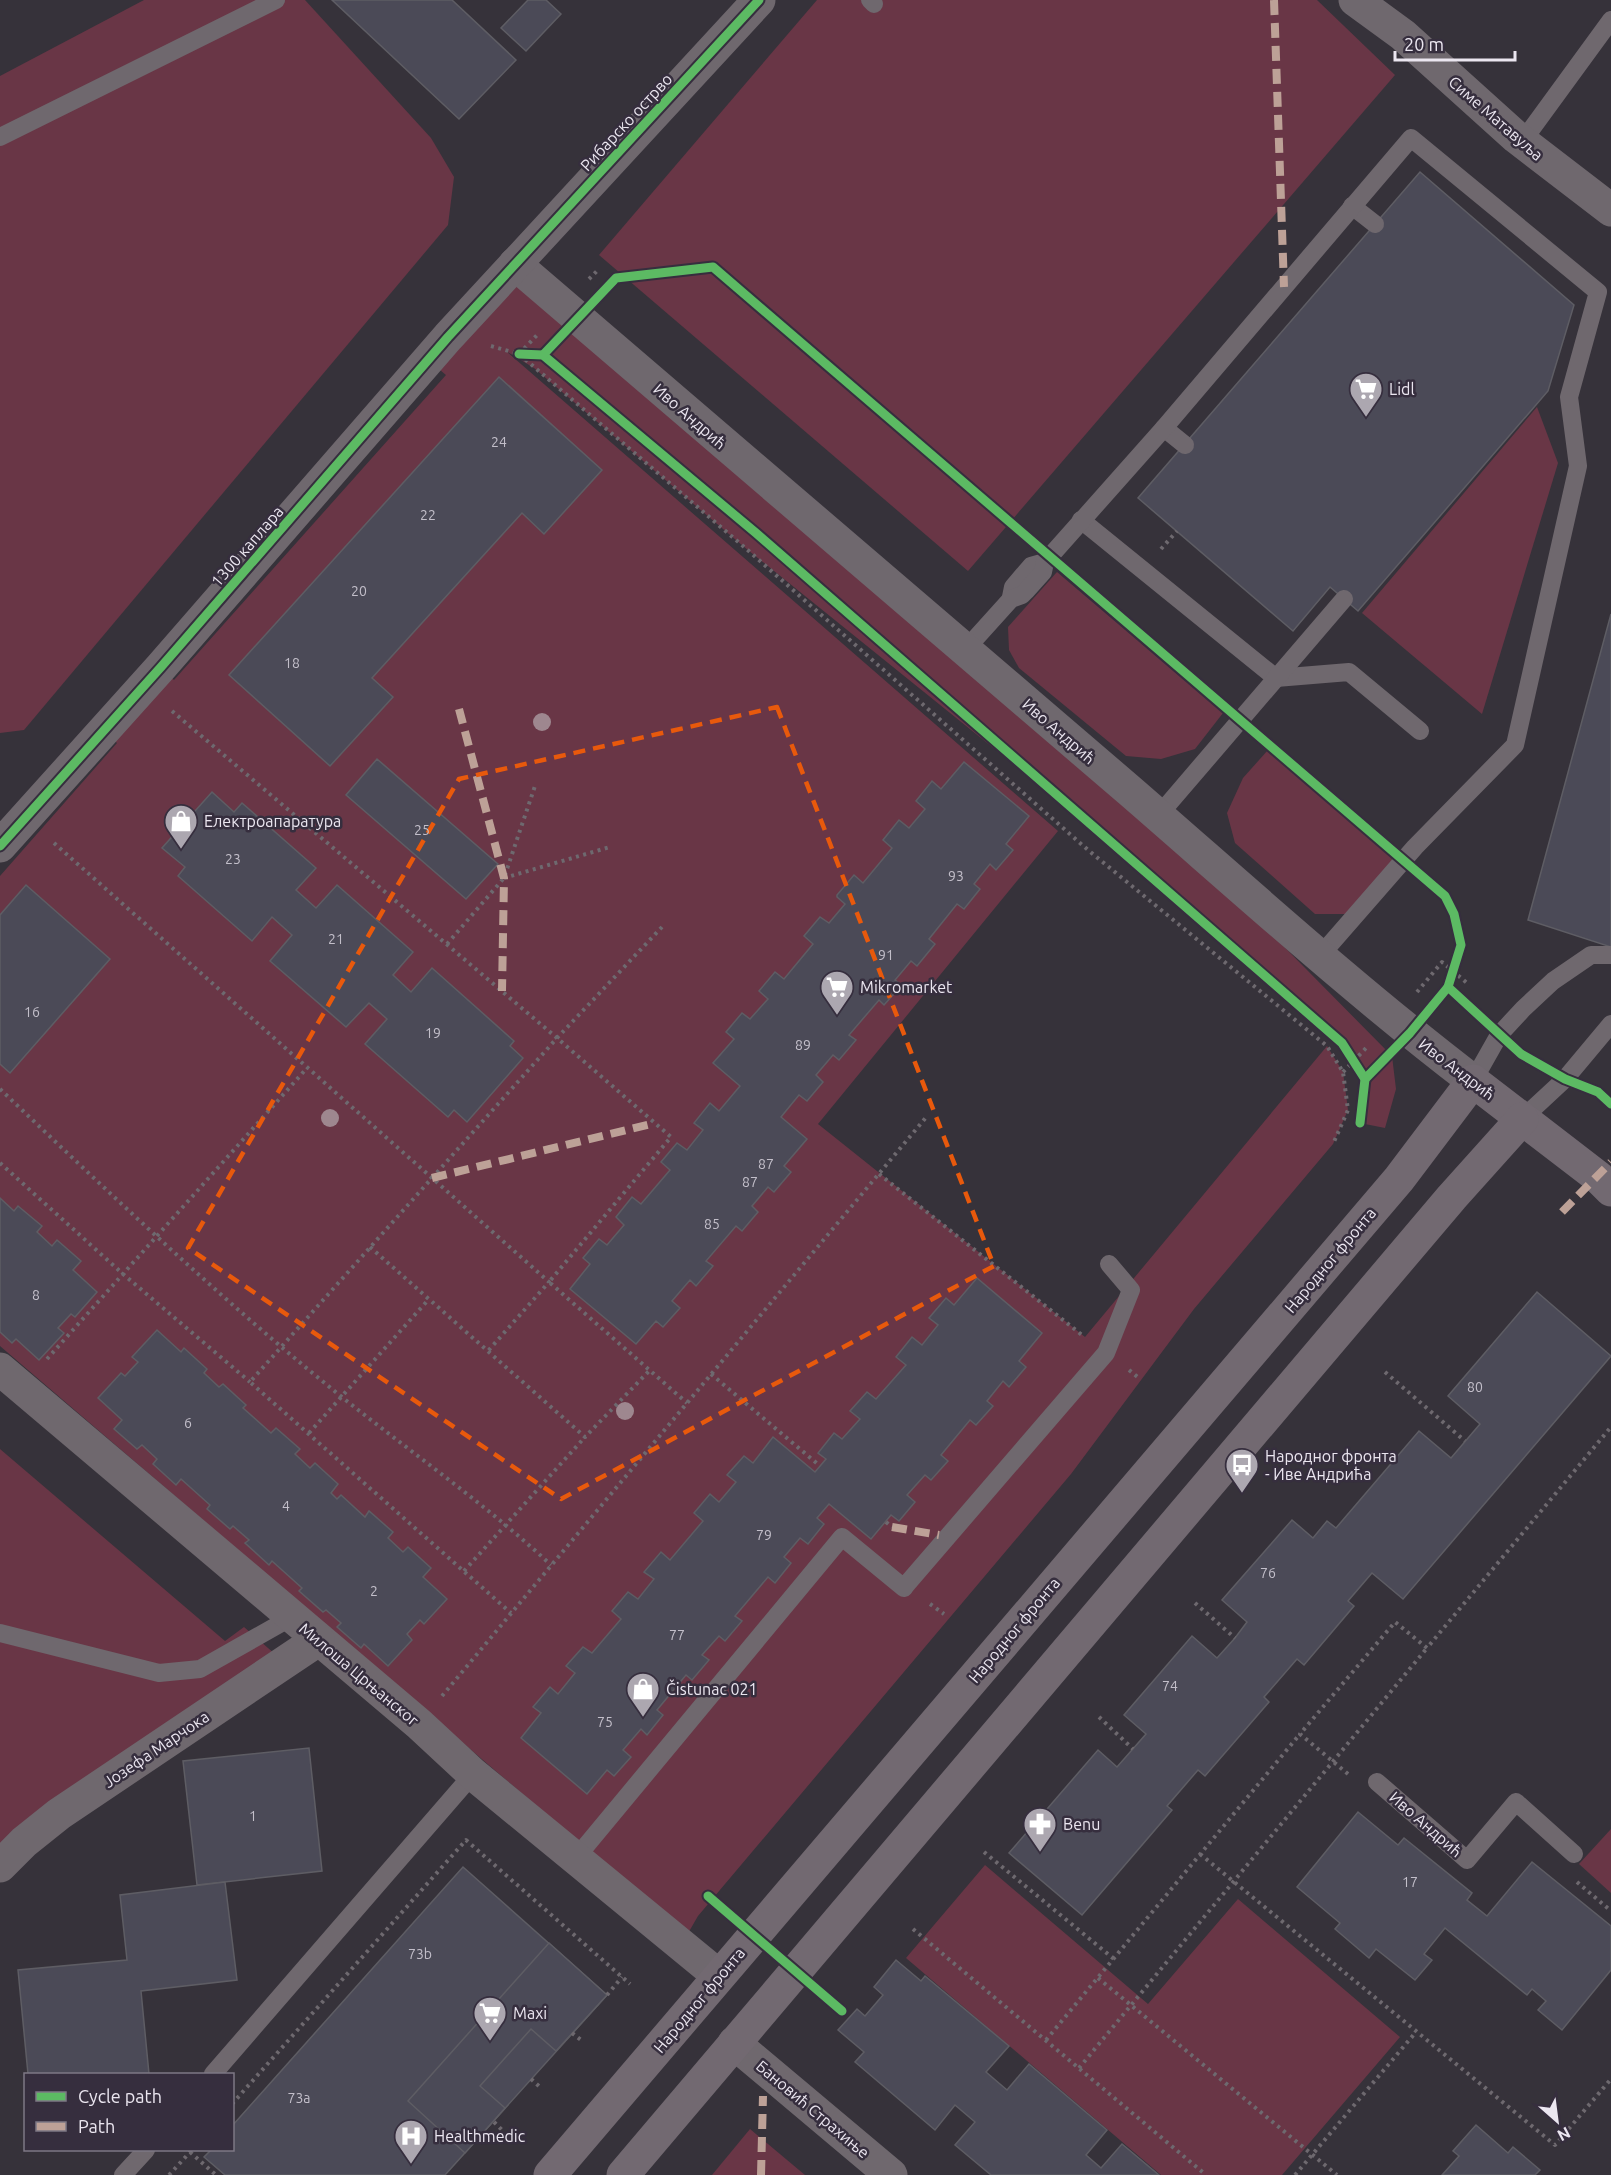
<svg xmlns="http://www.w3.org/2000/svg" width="1611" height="2175" font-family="Ubuntu,sans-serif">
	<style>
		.green { fill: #693646 }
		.building { fill: #4b4a57; stroke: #5e5d64; stroke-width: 1.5 }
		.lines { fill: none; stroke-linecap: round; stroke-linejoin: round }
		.path { stroke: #6e696f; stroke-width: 4; stroke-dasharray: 3 4.5; stroke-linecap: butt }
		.lane { stroke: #6f686e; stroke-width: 18 }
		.street { stroke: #6f686e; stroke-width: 33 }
		.secondary { stroke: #726971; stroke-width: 33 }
		.quiet { stroke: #bda197; stroke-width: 8; stroke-dasharray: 15 8; stroke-linecap: butt }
		.cycleway-casing { stroke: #362e3e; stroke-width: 13 }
		.cycleway { stroke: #5cba63; stroke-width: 9 }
		.tree { fill: #9e878f }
		.marked { fill: none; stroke: #e8590c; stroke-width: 4.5; stroke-dasharray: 12 8; stroke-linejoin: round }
		.labels { text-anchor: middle; stroke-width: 5; stroke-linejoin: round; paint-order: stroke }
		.number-label { font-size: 14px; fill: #c3bfca }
		.street-label { font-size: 16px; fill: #ebe6f0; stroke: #362e3e }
		.poi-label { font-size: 16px; fill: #ebe6f0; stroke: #362e3e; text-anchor: start }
	</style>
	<rect width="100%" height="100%" fill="#36323a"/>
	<g class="green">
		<polygon points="144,0 305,0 431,138 454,177 448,225 24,730 0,733 0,76"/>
		<polygon points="817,0 1317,0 1395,75 968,571 599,255"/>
		<polygon points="515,264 1134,795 1392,1056 1396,1089 1385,1128 1360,1123 1365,1079 1342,1043 1100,834 743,546 534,368 506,351 1058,831 818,1124 1085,1337 1327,1046 1343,1072 1348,1110 1333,1144 1194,1309 1071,1474 698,1916 687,1935 0,1346 0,876 117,743 104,730 161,667 174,680 446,375 428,360"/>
		<polygon points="1537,407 1558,463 1482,714 1362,613"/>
		<polygon points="1057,572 1223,713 1195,749 1161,759 1126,756 1019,668 1009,650 1008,627"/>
		<polygon points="1268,750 1397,861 1347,914 1315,914 1235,843 1227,813 1243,778"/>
		<polygon points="0,1449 225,1641 244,1627 284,1662 0,1857"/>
		<polygon points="1611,1829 1611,1893 1579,1864"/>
		<polygon points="985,1865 1148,2004 1238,1899 1400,2037 1282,2175 1161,2175 906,1958"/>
		<polygon points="750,2129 805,2175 712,2175"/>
	</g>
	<g class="building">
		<polygon points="332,0 452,0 516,60 459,119"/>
		<polygon points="528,0 546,0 561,14 526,51 501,28"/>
		<polygon points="1420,172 1574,305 1548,391 1358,611 1330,587 1293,631 1138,498"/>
		<polygon points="499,377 602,470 544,534 522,513 372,678 393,697 330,766 229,675"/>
		<polygon points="1611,614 1611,947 1528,920"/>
		<polygon points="377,759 498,864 466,899 346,795"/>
		<polygon points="964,762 1029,816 1006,844 1013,850 996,870 990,864 974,884 980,889 964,909 957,904 929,939 935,944 917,966 911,961 895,980 902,985 884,1005 879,1000 849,1035 856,1040 839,1060 833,1055 816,1075 823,1082 807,1101 799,1095 781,1117 807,1139 784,1166 791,1172 774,1192 768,1187 752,1206 758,1212 742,1231 736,1226 706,1261 713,1266 696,1286 690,1280 672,1301 680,1308 663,1327 656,1321 636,1344 570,1289 590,1264 583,1258 599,1239 607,1245 624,1225 616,1217 632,1197 641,1204 670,1170 661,1162 677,1143 687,1150 703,1130 694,1123 710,1103 719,1111 740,1086 713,1063 734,1039 726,1032 742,1013 750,1019 768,999 759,991 775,972 784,979 813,944 804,936 820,917 829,923 845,904 837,897 837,895 854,875 863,883 892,848 883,840 899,820 909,828 925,809 916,801 932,781 941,789"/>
		<polygon points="212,792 234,812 242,803 316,868 296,890 316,908 337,885 413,952 393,975 411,992 432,968 514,1041 510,1046 523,1058 467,1122 454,1110 448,1117 365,1044 387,1019 369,1003 346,1027 270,961 292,935 272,917 252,941 178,876 185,867 162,848"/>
		<polygon points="26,885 110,959 10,1073 0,1064 0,915"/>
		<polygon points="0,1198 14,1211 18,1206 42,1226 37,1232 52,1246 57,1240 81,1261 73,1270 97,1292 75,1317 71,1314 58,1328 64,1333 39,1360 16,1339 12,1343 0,1332"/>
		<polygon points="977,1278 1042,1333 1019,1361 1026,1367 1009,1387 1003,1381 987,1401 993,1406 976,1425 970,1420 941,1455 948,1461 931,1480 925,1475 907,1495 915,1502 899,1521 891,1515 871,1539 829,1504 817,1518 824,1524 808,1544 800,1538 784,1557 791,1563 775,1583 768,1577 735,1616 742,1621 725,1641 719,1636 702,1655 709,1660 692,1680 686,1675 657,1710 663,1715 647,1735 641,1729 623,1750 631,1757 614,1776 607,1770 587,1794 521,1738 541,1713 533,1707 550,1687 558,1694 575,1673 566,1666 583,1647 592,1653 621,1619 612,1611 628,1592 638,1599 654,1579 644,1572 661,1552 670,1560 703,1521 694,1513 710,1494 719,1502 736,1482 727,1475 744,1456 753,1463 773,1437 815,1472 826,1459 818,1453 834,1433 842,1439 860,1419 850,1411 867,1392 876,1399 906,1365 896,1357 912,1337 922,1345 938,1325 929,1318 946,1298 954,1305"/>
		<polygon points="1537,1292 1611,1356 1403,1599 1372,1573 1348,1601 1354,1606 1304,1665 1297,1659 1264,1697 1269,1702 1205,1776 1198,1770 1167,1806 1172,1810 1082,1915 1009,1853 1098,1750 1117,1767 1146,1734 1124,1715 1192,1636 1217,1658 1235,1638 1247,1622 1222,1600 1292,1520 1313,1538 1327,1521 1336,1528 1419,1431 1451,1458 1480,1424 1448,1396"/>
		<polygon points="157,1330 181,1352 184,1348 207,1369 204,1373 219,1387 223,1384 246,1405 243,1408 271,1433 276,1428 300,1449 295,1454 310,1468 315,1463 338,1484 331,1493 337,1499 341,1495 365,1517 369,1511 393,1532 388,1538 403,1552 408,1547 431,1568 423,1577 447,1599 424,1624 420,1620 407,1634 412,1640 388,1666 364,1644 361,1648 337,1627 341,1623 326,1610 323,1612 299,1591 302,1588 272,1561 269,1565 245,1543 249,1540 233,1526 230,1529 207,1509 210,1505 181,1479 176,1485 153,1464 157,1459 142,1445 137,1449 114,1429 122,1420 98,1398 121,1373 125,1376 138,1362 132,1357"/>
		<polygon points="309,1748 322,1871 197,1885 183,1761"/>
		<polygon points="1358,1812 1398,1845 1404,1838 1472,1893 1467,1900 1487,1916 1532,1862 1611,1926 1611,1970 1562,2030 1538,2010 1546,2001 1532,1989 1527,1995 1445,1928 1424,1954 1432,1960 1415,1980 1376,1949 1369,1958 1335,1929 1340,1923 1297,1887"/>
		<polygon points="463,1867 607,1995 445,2175 225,2175 204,2157 211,2150 232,2150 232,2126"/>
		<polygon points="225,1882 237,1980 141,1991 149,2074 28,2074 18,1970 127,1960 120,1895"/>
		<polygon points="549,1943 607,1995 556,2051 531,2029 480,2086 505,2108 465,2153 408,2101"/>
		<polygon points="896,1960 921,1981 925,1976 1009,2046 986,2072 1007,2090 1029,2064 1107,2130 1086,2155 1101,2168 1122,2144 1159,2175 991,2175 955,2145 975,2122 955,2105 935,2130 855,2062 864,2052 838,2030 857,2009 865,2016 883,1995 874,1987"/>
		<polygon points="1476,2125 1508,2153 1513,2147 1540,2170 1535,2175 1442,2175 1459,2156 1453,2151"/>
	</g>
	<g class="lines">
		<g class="path">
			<polyline points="589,279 597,271"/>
			<polyline points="491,346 519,354 743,546 1088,850 1327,1046 1343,1072 1348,1110 1333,1144"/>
			<polyline points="519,354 539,333"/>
			<polyline points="1161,549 1177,531"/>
			<polyline points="172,711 557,1038 432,1178 549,1282 488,1351"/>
			<polyline points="54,843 432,1178 250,1382 511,1613"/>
			<polyline points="504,878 610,847"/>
			<polyline points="662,927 557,1038 671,1137 549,1282 687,1403"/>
			<polyline points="447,944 504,878 536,783"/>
			<polyline points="1417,992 1442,962 1467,983"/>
			<polyline points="1343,1072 1368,1046"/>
			<path d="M0,1089c105,100 209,199 321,291 76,63 158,118 230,185"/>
			<polyline points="0,1163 123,1274 250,1382"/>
			<polyline points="879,1174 1082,1335"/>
			<polyline points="370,1247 585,1437 650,1370"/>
			<polyline points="47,1359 307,1068"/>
			<polyline points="1129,1370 1140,1379"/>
			<polyline points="1385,1372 1465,1441"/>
			<polyline points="711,1374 820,1466"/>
			<polyline points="309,1433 429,1299"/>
			<polyline points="886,1522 892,1527"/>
			<polyline points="464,1571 585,1437"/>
			<polyline points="1195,1603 1235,1638"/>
			<polyline points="930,1604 944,1614"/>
			<polyline points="442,1696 928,1115"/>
			<polyline points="1099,1717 1133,1749"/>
			<polyline points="1348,1774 1300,1734 1395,1622 1427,1648 1611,1427"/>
			<polyline points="984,1852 1114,1959"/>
			<polyline points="1200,1854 1555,2145 1611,2079"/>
			<polyline points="1577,1882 1611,1911"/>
			<polyline points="913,1929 1206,2175"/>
			<polyline points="1098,1978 1337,2175"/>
			<polyline points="607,1995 622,1977"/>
			<polyline points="572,2033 581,2040"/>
			<polyline points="1046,2040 1300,1734"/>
			<polyline points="1079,2068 1427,1648"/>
			<polyline points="531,2079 540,2087"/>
			<polyline points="232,2104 466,1840 630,1984"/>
			<polyline points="494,2122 502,2130"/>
			<polyline points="190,2152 216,2175"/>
			<polyline points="169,2175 192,2150"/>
			<polyline points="1295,2175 1416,2032"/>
		</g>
		<g class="lane">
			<polyline points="870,0 874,4"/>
			<polyline points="0,137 276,0"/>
			<polyline points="1522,142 1611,20"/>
			<polyline points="1352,206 1375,224"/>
			<polyline points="1164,428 1185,445"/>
			<polyline points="1081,520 1276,678 1349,672 1420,731"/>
			<polyline points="1011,597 1013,587 1031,566 1045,562"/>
			<polyline points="965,650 1011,599 1022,595 1026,591 1043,572 1045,562 1164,428 1411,138 1598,292 1569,397 1578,466 1515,745 1415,847 1319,957"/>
			<polyline points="1158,816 1344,599"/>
			<polyline points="1473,1081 1499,1035 1523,1009 1553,981 1591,955 1611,955"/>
			<polyline points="1522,1119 1565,1079 1611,1024"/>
			<polyline points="0,1633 159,1673 200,1669 292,1617"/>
			<polyline points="1377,1782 1467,1860 1516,1802 1574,1854"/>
			<polyline points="575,1859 842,1537 904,1588 906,1585 1106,1353 1131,1290 1109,1264"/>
			<polyline points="213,2074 473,1774"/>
			<polyline points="123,2175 146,2150"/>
		</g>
		<g class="street">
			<polyline points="1355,0 1403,35 1516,137 1611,210"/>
			<path d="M515,264c204,176 409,352 615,527 113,98 224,199 343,290"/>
			<polyline points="0,846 161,667 448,337 759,0"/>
			<polyline points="0,1369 419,1724 473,1774 719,1976"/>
			<polyline points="0,1866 24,1842 59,1814 318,1640"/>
			<polyline points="734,2043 891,2175"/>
		</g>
		<g class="secondary">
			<polyline points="550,2175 1399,1179 1473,1081 1598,1177 1611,1190"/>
			<polyline points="623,2175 1452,1197 1522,1119"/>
		</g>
		<g class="quiet">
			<polyline points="1274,0 1284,287"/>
			<polyline points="459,709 504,878 502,991"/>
			<polyline points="432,1178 655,1123"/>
			<polyline points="1562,1212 1611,1162"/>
			<polyline points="892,1527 939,1535"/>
			<polyline points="761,2175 763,2096"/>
		</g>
		<g class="cycleway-casing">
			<g id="cycleway">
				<polyline points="519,354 543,355 756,533 1342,1043 1365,1079 1360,1123"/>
				<polyline points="543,355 616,278 713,267 1445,896 1454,914 1461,945 1448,987 1521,1054 1565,1079 1598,1092 1611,1104"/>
				<polyline points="0,846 161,667 448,337 759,0"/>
				<polyline points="1365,1079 1410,1033 1448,987"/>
				<polyline points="708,1896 842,2011"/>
			</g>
		</g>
		<use href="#cycleway" class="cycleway"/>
	</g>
	<g class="tree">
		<circle cx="542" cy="722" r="9"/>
		<circle cx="330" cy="1118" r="9"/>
		<circle cx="625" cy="1411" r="9"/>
	</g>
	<path class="marked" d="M777,707l217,559 -433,233 -373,-251 271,-469z"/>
	<defs>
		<g id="supermarket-pin" transform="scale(1.725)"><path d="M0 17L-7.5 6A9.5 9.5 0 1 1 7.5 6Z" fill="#aca7b0" stroke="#362e3e"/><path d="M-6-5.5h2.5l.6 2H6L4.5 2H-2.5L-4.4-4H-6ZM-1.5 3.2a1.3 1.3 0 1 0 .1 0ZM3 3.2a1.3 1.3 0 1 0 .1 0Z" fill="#fff"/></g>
		<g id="shop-pin" transform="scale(1.725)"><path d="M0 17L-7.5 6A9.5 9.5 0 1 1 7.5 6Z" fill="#aca7b0" stroke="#362e3e"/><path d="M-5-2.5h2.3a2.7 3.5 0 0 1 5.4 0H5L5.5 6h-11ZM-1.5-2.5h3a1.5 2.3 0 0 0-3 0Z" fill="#fff"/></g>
		<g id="bus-pin" transform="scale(1.725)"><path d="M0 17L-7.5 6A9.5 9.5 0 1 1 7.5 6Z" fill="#aca7b0" stroke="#362e3e"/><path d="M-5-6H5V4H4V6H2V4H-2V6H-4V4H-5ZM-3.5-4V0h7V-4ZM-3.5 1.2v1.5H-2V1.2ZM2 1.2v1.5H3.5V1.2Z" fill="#fff"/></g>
		<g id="pharmacy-pin" transform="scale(1.725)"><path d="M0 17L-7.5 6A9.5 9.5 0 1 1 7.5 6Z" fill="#aca7b0" stroke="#362e3e"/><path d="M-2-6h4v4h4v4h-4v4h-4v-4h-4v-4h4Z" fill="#fff"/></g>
		<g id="hospital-pin" transform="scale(1.725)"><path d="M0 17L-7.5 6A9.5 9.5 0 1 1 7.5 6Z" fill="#aca7b0" stroke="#362e3e"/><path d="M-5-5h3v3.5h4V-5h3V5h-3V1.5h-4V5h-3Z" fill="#fff"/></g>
	</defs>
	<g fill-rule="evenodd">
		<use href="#supermarket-pin" x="1366" y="389"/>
		<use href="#shop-pin" x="181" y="821"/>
		<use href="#supermarket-pin" x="837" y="987"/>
		<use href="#bus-pin" x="1242" y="1465"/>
		<use href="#shop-pin" x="643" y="1689"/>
		<use href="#pharmacy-pin" x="1040" y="1824"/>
		<use href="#supermarket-pin" x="490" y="2013"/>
		<use href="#hospital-pin" x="411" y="2136"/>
	</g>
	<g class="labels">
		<g class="number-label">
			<text x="499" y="447">24</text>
			<text x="428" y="520">22</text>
			<text x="359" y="596">20</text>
			<text x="292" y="668">18</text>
			<text x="422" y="835">25</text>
			<text x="233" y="864">23</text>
			<text x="956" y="881">93</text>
			<text x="336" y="944">21</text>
			<text x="886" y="960">91</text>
			<text x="32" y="1017">16</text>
			<text x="433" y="1038">19</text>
			<text x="803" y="1050">89</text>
			<text x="766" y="1169">87</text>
			<text x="750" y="1187">87</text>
			<text x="712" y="1229">85</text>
			<text x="36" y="1300">8</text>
			<text x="1475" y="1392">80</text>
			<text x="188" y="1428">6</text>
			<text x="286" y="1511">4</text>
			<text x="764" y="1540">79</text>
			<text x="1268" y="1578">76</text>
			<text x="374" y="1596">2</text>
			<text x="677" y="1640">77</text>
			<text x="1170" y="1691">74</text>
			<text x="605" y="1727">75</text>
			<text x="253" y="1821">1</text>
			<text x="1410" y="1887">17</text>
			<text x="420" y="1959">73b</text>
			<text x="299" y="2103">73a</text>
		</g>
		<g class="street-label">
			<text transform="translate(1496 118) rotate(41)" y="6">Симе Матавуља</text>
			<text transform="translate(626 122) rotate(-47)" y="6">Рибарско острво</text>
			<text transform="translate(690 416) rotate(41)" y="6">Иво Андрић</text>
			<text transform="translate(247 546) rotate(-49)" y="6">1300 каплара</text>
			<text transform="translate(1059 731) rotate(41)" y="6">Иво Андрић</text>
			<text transform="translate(1457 1069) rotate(37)" y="6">Иво Андрић</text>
			<text transform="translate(1330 1260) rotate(-50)" y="6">Народног фронта</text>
			<text transform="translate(1014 1630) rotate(-50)" y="6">Народног фронта</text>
			<text transform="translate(359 1674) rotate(40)" y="6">Милоша Црњанског</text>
			<text transform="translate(156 1749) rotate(-34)" y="6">Јозефа Марчока</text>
			<text transform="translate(1426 1824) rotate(41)" y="6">Иво Андрић</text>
			<text transform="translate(699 2000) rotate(-50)" y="6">Народног фронта</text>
			<text transform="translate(813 2109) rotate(40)" y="6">Бановић Страхиње</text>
		</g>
		<g class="poi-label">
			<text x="1389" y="395">Lidl</text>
			<text x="204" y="827">Електроапаратура</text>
			<text x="860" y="993">Mikromarket</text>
			<text x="1265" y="1462">Народног фронта<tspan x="1265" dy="18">- Иве Андрића</tspan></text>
			<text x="666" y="1695">Čistunac 021</text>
			<text x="1063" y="1830">Benu</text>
			<text x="513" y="2019">Maxi</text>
			<text x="434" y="2142">Healthmedic</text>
		</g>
	</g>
	<rect x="24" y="2073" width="210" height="78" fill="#362e3e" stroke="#7e7885" stroke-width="1.5"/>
	<rect x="36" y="2092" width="30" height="9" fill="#5cba63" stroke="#7e7885" stroke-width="1.5"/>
	<text x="78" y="2103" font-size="18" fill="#ebe6f0">Cycle path</text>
	<rect x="36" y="2122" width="30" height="9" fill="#bda197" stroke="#7e7885" stroke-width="1.5"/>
	<text x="78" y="2133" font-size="18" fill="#ebe6f0">Path</text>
	<g transform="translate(1557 2121) rotate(152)" stroke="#362e3e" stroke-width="4.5" paint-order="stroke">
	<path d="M0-4.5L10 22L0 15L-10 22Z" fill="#ebe6f0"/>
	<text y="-9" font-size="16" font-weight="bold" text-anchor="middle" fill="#ebe6f0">N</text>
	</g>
	<path d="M1395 51v9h120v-9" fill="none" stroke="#ebe6f0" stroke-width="3"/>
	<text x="1404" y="51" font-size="18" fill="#ebe6f0" stroke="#362e3e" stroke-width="4.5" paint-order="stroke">20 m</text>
</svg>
